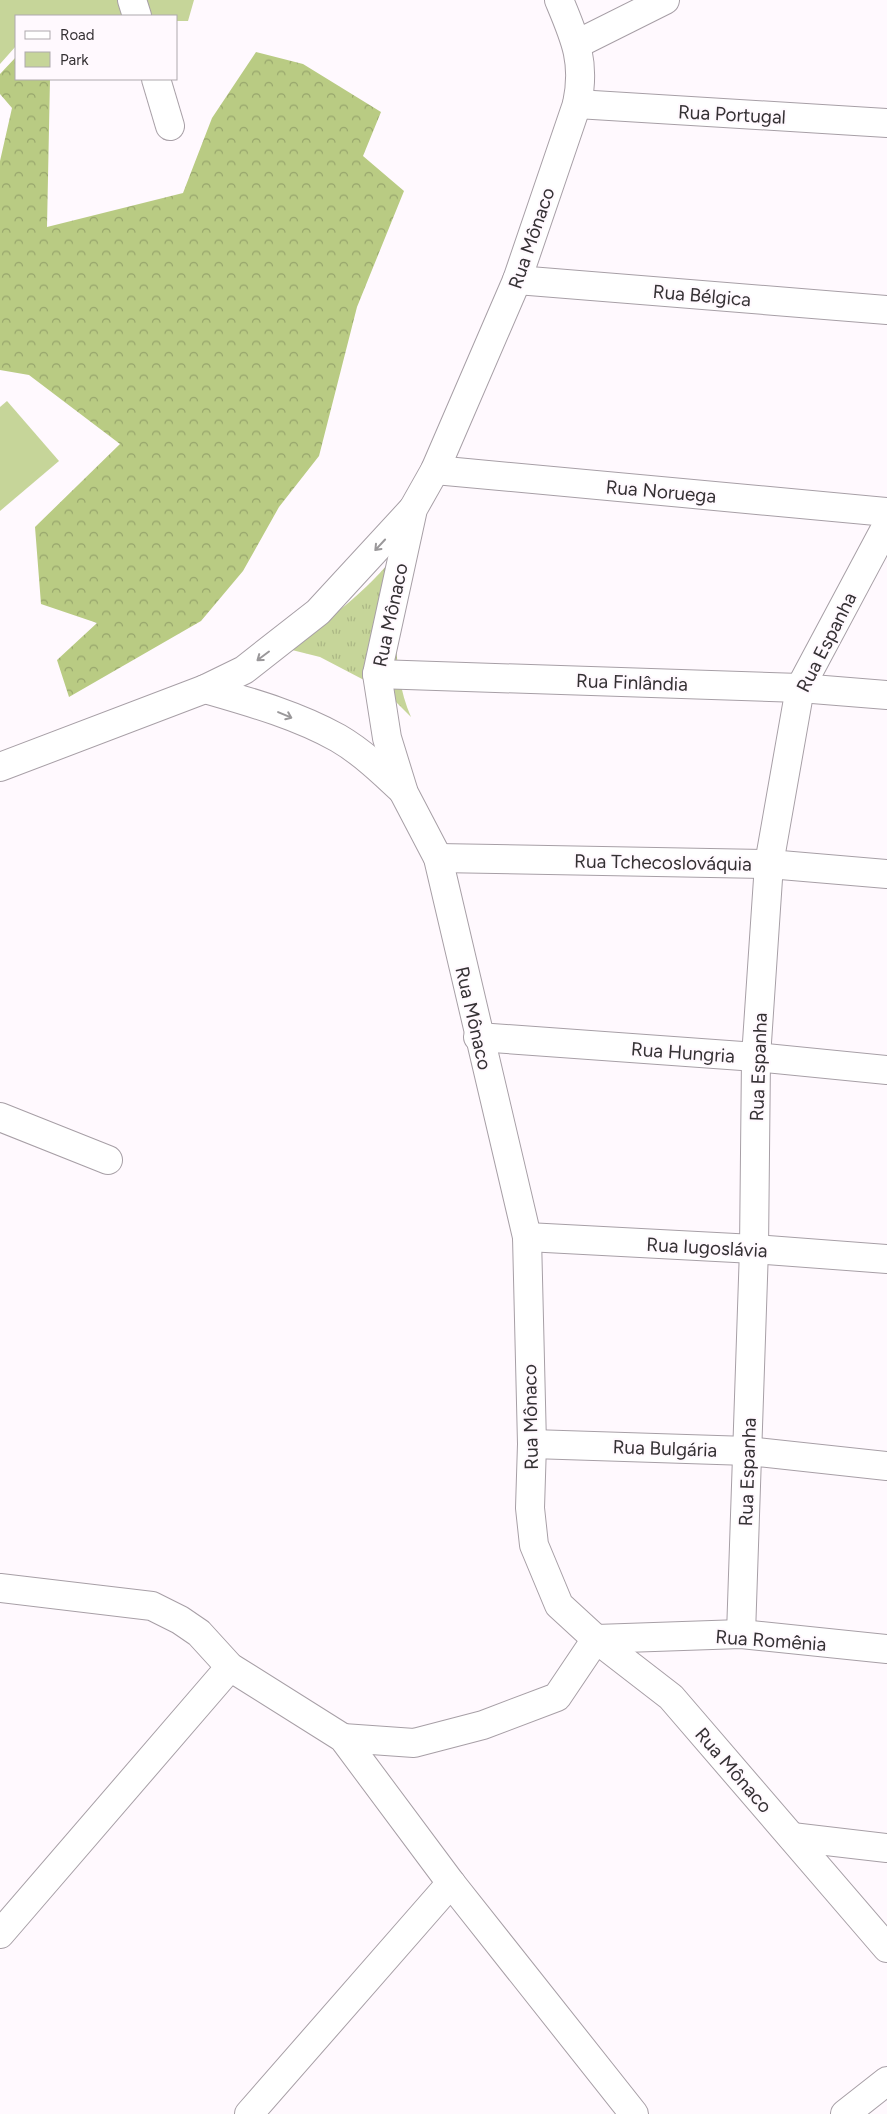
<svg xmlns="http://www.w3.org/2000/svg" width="887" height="2114" font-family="Figtree,sans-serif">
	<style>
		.grass { fill: url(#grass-tufts) }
		.forest { fill: url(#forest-crowns) }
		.park { fill: #c6d599 }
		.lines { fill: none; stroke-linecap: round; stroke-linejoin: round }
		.minor-casing { stroke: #a79fa6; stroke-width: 30 }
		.minor { stroke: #fff; stroke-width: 28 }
		.oneway { stroke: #9a989a }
		.labels { text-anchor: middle; stroke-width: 4; stroke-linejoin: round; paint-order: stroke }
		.street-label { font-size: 19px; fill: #353134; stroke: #fff9fe }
	</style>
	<defs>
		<pattern id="grass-tufts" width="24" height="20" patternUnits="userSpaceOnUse" patternTransform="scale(1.25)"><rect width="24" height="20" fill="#c6d599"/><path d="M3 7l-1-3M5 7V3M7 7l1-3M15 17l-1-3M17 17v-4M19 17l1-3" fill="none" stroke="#abb784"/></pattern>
		<pattern id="forest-crowns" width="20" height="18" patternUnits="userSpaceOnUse" patternTransform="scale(1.25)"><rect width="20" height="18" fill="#b9cb83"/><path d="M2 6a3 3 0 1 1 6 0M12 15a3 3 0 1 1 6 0" fill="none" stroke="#97a56c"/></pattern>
	</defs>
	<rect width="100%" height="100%" fill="#fff9fe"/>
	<path class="grass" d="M398,552c-1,54 -9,114 13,165l-26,-26 -65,-34 -36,-9c44,-26 82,-56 114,-96z"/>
	<polygon class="forest" points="256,52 303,64 381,112 363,156 404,191 357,307 319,456 279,507 243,571 201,621 69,697 57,660 97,623 41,604 35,527 120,444 29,375 0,370 0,161 12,108 0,94 0,74 16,57 16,79 50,79 47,227 183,193 212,118"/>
	<g class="park">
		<polygon points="0,0 194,0 188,21 176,21 176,16 16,16 16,46 0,64"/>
		<polygon points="7,401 59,461 0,511 0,407"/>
	</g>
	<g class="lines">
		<g class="minor-casing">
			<g id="minor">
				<polyline points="132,0 137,16"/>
				<path d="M559,0c16,38 27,62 18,104l-60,176 -82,190 -22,39 -36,165 10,64 17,55 34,65 89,379 5,207 -2,64 4,37 25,60 37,34 75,58 216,251"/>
				<polyline points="577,44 665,0"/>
				<polyline points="156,79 170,126"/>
				<polyline points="577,104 887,123"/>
				<polyline points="517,280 887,310"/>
				<polyline points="435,470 887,512"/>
				<polyline points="377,674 800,688 887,695"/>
				<path d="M205,689c45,13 92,26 133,49 24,14 45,34 65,53"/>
				<polyline points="0,767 205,689 244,670 318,612 412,510"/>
				<polyline points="438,858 769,864 887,874"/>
				<polyline points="478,1037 756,1057 887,1070"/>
				<polyline points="0,1117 108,1160"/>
				<polyline points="527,1237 754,1249 887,1259"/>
				<polyline points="532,1444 748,1451 887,1466"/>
				<polyline points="0,1588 152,1606 180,1620 199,1633 230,1667 343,1738 451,1883 634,2114"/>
				<polyline points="741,1634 754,1249 756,1057 769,864 800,688 887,525"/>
				<polyline points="343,1738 414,1743 483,1725 557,1697 596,1639 741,1634 887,1649"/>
				<polyline points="792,1837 887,1848"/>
				<polyline points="0,1934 230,1667"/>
				<polyline points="249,2114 451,1883"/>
				<polyline points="845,2114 887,2081"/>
			</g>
		</g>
		<use href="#minor" class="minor"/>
	</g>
	<defs><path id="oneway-shaft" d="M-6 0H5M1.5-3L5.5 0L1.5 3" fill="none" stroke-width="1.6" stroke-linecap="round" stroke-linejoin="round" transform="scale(1.25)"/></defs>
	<g class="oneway">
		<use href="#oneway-shaft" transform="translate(380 545) rotate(133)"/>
		<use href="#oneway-shaft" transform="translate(263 656) rotate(143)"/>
		<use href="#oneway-shaft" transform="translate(285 715) rotate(23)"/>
	</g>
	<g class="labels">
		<g class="street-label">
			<text transform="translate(732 114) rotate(3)" y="7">Rua Portugal</text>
			<text transform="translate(531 238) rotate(-71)" y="7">Rua Mônaco</text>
			<text transform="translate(702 295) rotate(5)" y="7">Rua Bélgica</text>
			<text transform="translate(661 491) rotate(5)" y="7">Rua Noruega</text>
			<text transform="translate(390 615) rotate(-78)" y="7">Rua Mônaco</text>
			<text transform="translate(826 642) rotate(-63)" y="7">Rua Espanha</text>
			<text transform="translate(632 682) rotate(2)" y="7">Rua Finlândia</text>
			<text transform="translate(663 862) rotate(1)" y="7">Rua Tchecoslováquia</text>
			<text transform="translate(474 1018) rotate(77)" y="7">Rua Mônaco</text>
			<text transform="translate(683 1052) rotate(4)" y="7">Rua Hungria</text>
			<text transform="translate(758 1067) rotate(-88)" y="7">Rua Espanha</text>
			<text transform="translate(707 1247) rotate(3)" y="7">Rua Iugoslávia</text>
			<text transform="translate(530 1417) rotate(-91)" y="7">Rua Mônaco</text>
			<text transform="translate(665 1448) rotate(2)" y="7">Rua Bulgária</text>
			<text transform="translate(747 1472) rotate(-88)" y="7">Rua Espanha</text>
			<text transform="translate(771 1640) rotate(4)" y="7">Rua Romênia</text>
			<text transform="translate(734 1770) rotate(49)" y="7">Rua Mônaco</text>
		</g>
	</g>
	<rect x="15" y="15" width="162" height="65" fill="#fff9fe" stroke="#aea9ad"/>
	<rect x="25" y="31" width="25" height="8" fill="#ffffff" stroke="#aea9ad"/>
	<text x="60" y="40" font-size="15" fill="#353134">Road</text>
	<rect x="25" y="52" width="25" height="15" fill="#c6d599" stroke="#aea9ad"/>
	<text x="60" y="65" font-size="15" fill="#353134">Park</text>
</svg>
